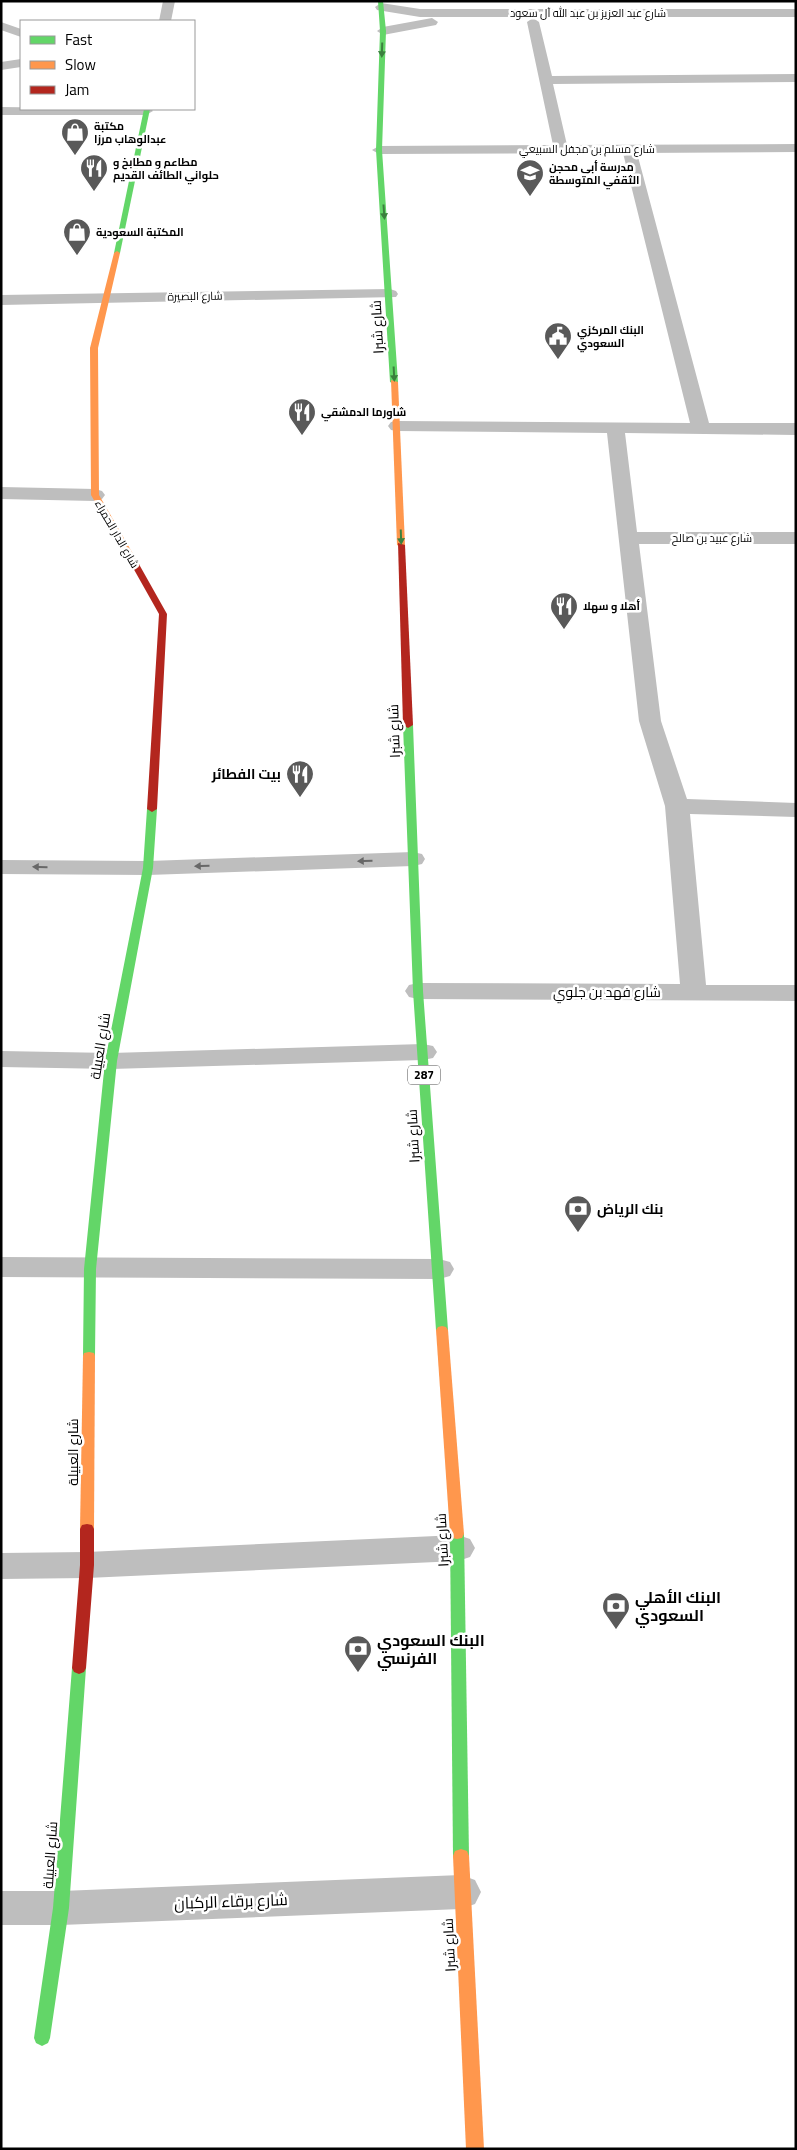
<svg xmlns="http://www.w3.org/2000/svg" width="797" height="2150" font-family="'Titillium Web',Cairo,sans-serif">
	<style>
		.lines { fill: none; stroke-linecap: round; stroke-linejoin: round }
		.street { fill: #bebebe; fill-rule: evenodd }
		.fast { fill: #63d668; fill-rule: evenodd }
		.slow { fill: #ff974d; fill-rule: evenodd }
		.jam { fill: #b3261e; fill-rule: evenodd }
		.oneway { fill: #3b803e }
		.oneway2 { fill: #686868 }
		.labels { text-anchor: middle; stroke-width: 5; stroke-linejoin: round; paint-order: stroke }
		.far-street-label { font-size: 11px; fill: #000; stroke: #fff }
		.far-poi-label { font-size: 11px; font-weight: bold; fill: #000; stroke: #fff; text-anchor: start }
		.shield { fill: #fff; stroke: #4c4c4c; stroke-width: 1 }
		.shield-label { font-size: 12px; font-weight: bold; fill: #000 }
		.street-label { font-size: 14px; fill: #000; stroke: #fff }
		.poi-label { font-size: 14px; font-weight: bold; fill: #000; stroke: #fff; text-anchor: end }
		.near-poi-label { font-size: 16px; font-weight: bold; fill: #000; stroke: #fff; text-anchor: start }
		.near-street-label { font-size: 16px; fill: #000; stroke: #fff }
	</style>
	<rect width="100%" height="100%" fill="#fff"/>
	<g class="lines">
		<g class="street">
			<polygon points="163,1 175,1 171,21 159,21"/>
			<polygon points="381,3 420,9 796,9 796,17 420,17 377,10 375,7"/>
			<polygon points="432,18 438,22 436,25 383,35 377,31 383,27"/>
			<polygon points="533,18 539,22 552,76 796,74 796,82 553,84 567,145 796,144 796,152 637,153 709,423 796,423 796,435 625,433 637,532 796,532 796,544 639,544 661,721 687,799 796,803 796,817 690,814 706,985 796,985 796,1001 418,999 409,997 405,991 409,985 418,983 680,984 665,806 639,721 607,433 397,431 391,430 388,426 391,422 397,421 690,423 623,153 379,154 372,150 379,146 553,145 527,22"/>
			<polygon points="1,22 21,29 21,37 1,30"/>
			<polygon points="21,59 21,67 1,70 1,62"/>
			<polygon points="1,107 151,109 153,111 146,115 1,115"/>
			<polygon points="390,289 396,291 398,294 396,297 1,305 1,295"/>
			<polygon points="1,487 95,489 102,491 105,495 102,499 95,501 1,499"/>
			<polygon points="413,852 422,854 425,859 422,864 413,866 148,875 1,874 1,860 148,861"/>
			<polygon points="423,1044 433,1046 437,1052 433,1058 423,1060 111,1069 1,1067 1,1051 111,1053"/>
			<polygon points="1,1257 439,1259 450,1262 454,1269 450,1276 439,1279 1,1277"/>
			<polygon points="458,1535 470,1539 475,1548 470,1557 458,1561 87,1578 1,1579 1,1553 87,1552"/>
			<polygon points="461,1875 475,1880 481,1892 475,1904 461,1909 61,1925 1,1925 1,1891 61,1891"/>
		</g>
		<g class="fast">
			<polygon points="378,1 383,1 386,31 382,150 398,382 394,384 390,382 376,150 380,31"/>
			<polygon points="144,109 150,109 120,253 117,255 114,253"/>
			<polygon points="408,722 413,725 423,991 448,1330 446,1333 438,1333 436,1330 413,991 403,725"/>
			<polygon points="152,806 157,809 153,868 117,1061 96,1269 95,1356 94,1359 84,1359 83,1356 84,1269 105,1061 143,868 147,809"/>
			<polygon points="457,1529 462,1530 464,1534 469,1856 467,1861 461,1863 455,1861 453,1856 450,1534 452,1530"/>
			<polygon points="79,1662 84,1664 86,1668 69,1908 50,2038 48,2043 42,2046 36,2043 34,2038 53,1908 72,1668 74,1664"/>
		</g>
		<g class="slow">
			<polygon points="117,251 120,253 98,348 99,495 140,566 136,568 132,566 91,495 90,348 114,253"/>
			<polygon points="391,380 398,382 405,545 401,547 397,545"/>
			<polygon points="442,1326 446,1327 448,1330 464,1534 462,1538 457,1539 452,1538 450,1534 436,1330 438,1327"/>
			<polygon points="89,1352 94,1353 95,1356 94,1529 92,1533 87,1534 82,1533 80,1529 83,1356 84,1353"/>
			<polygon points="461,1849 467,1851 469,1856 484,2149 466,2149 453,1856 455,1851"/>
		</g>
		<g class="jam">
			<polygon points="398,543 405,545 413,725 408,728 403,725"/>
			<polygon points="133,564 139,564 140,566 167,614 157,809 152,812 147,809 159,614 132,566"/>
			<polygon points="87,1524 92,1525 94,1529 94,1565 86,1668 84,1672 79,1674 74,1672 72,1668 80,1565 80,1529 82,1525"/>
		</g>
	</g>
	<defs><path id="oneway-solid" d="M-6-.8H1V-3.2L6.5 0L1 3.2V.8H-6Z" transform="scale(1.25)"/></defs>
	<g class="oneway">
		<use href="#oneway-solid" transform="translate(382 50) rotate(92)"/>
		<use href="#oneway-solid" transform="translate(384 212) rotate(86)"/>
		<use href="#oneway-solid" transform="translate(394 374) rotate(87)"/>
		<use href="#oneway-solid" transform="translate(401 537) rotate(88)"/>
	</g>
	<g class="oneway2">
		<use href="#oneway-solid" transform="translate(365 861) rotate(178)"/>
		<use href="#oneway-solid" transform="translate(202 866) rotate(178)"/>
		<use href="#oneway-solid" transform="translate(40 867) rotate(-179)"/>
	</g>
	<defs>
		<g id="shop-pin" transform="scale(1.4375)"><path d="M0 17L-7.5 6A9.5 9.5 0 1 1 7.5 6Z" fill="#595959" stroke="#fff"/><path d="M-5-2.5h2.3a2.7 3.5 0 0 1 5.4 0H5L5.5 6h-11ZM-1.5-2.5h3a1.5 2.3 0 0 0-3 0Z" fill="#fff"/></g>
		<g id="restaurant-pin" transform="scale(1.4375)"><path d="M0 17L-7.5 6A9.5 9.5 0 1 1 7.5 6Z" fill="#595959" stroke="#fff"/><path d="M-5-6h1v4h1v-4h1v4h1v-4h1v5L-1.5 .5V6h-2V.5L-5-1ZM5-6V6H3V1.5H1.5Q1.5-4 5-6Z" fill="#fff"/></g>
		<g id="school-pin" transform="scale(1.4375)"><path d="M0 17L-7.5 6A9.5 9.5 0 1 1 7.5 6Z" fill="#595959" stroke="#fff"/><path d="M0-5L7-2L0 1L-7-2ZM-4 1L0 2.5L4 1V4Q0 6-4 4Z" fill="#fff"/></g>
		<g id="civic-pin" transform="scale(1.4375)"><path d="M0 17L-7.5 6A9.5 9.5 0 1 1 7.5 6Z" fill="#595959" stroke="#fff"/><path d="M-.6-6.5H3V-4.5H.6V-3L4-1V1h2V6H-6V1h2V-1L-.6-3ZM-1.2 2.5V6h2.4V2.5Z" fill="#fff"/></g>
		<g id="bank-pin" transform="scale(1.4375)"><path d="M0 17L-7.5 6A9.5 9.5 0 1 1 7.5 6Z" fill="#595959" stroke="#fff"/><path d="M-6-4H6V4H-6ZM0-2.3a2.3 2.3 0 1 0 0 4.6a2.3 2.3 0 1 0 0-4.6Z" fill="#fff"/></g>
	</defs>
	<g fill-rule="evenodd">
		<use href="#shop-pin" x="75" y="132"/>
		<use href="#restaurant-pin" x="94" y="168"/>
		<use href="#school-pin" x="530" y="173"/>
		<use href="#shop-pin" x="77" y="232"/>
		<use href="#civic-pin" x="558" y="336"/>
		<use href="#restaurant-pin" x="302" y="412"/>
		<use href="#restaurant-pin" x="564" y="606"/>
		<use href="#restaurant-pin" x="300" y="774"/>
		<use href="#bank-pin" x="578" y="1209"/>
		<use href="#bank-pin" x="616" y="1606"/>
		<use href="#bank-pin" x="358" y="1649"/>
	</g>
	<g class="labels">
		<g class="far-street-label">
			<text x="588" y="17">شارع عبد العزيز بن عبد الله آل سعود</text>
			<text x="587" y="153">شارع مسلم بن مجفل السبيعي</text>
			<text transform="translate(195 296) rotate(-1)" y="4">شارع البصيرة</text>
			<text transform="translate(117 534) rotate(60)" y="4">شارع الدار الحمراء</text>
			<text x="712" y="542">شارع عبيد بن صالح</text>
		</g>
		<g class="far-poi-label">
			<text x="94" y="130">مكتبة<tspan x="94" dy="13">عبدالوهاب مرزا</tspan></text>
			<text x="113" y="166">مطاعم و مطابخ و<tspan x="113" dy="13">حلواني الطائف القديم</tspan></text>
			<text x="549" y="171">مدرسة أبي محجن<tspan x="549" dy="13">الثقفي المتوسطة</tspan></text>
			<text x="96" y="236">المكتبة السعودية</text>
			<text x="577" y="334">البنك المركزي<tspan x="577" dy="13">السعودي</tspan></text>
			<text x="321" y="416">شاورما الدمشقي</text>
			<text x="583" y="610">أهلا و سهلا</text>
		</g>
		<rect class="shield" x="408" y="1065.5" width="32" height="19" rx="4"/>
		<g class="shield-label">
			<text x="424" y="1079">287</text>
		</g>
		<g class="street-label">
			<text transform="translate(377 327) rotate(-93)" y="5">شارع شبرا</text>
			<text transform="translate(394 731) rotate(-92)" y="5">شارع شبرا</text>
			<text x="607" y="997">شارع فهد بن جلوي</text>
			<text transform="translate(100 1046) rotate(-81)" y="5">شارع العبيلة</text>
			<text transform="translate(413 1136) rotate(-93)" y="5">شارع شبرا</text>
			<text transform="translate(73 1452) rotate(-90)" y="5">شارع العبيلة</text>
			<text transform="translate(442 1540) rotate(-93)" y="5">شارع شبرا</text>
			<text transform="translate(50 1855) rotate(-86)" y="5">شارع العبيلة</text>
			<text transform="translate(449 1945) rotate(-93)" y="5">شارع شبرا</text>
		</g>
		<g class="poi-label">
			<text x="281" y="779">بيت الفطائر</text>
			<text x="597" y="1214" text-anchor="start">بنك الرياض</text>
		</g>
		<g class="near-poi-label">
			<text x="635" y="1603">البنك الأهلي<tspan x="635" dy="18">السعودي</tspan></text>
			<text x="377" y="1646">البنك السعودي<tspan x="377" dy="18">الفرنسي</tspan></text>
		</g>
		<g class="near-street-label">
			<text transform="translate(231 1901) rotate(-2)" y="6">شارع برقاء الركبان</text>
		</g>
	</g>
	<rect width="797" height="2150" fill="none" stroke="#000000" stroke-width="5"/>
	<rect x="20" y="20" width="175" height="90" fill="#ffffff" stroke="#999999"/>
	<rect x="30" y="36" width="25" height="8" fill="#63d668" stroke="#999999"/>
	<text x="65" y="45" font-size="15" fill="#000000">Fast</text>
	<rect x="30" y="61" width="25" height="8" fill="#ff974d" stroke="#999999"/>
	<text x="65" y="70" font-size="15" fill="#000000">Slow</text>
	<rect x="30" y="86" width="25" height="8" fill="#b3261e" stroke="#999999"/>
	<text x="65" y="95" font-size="15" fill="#000000">Jam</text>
</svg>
